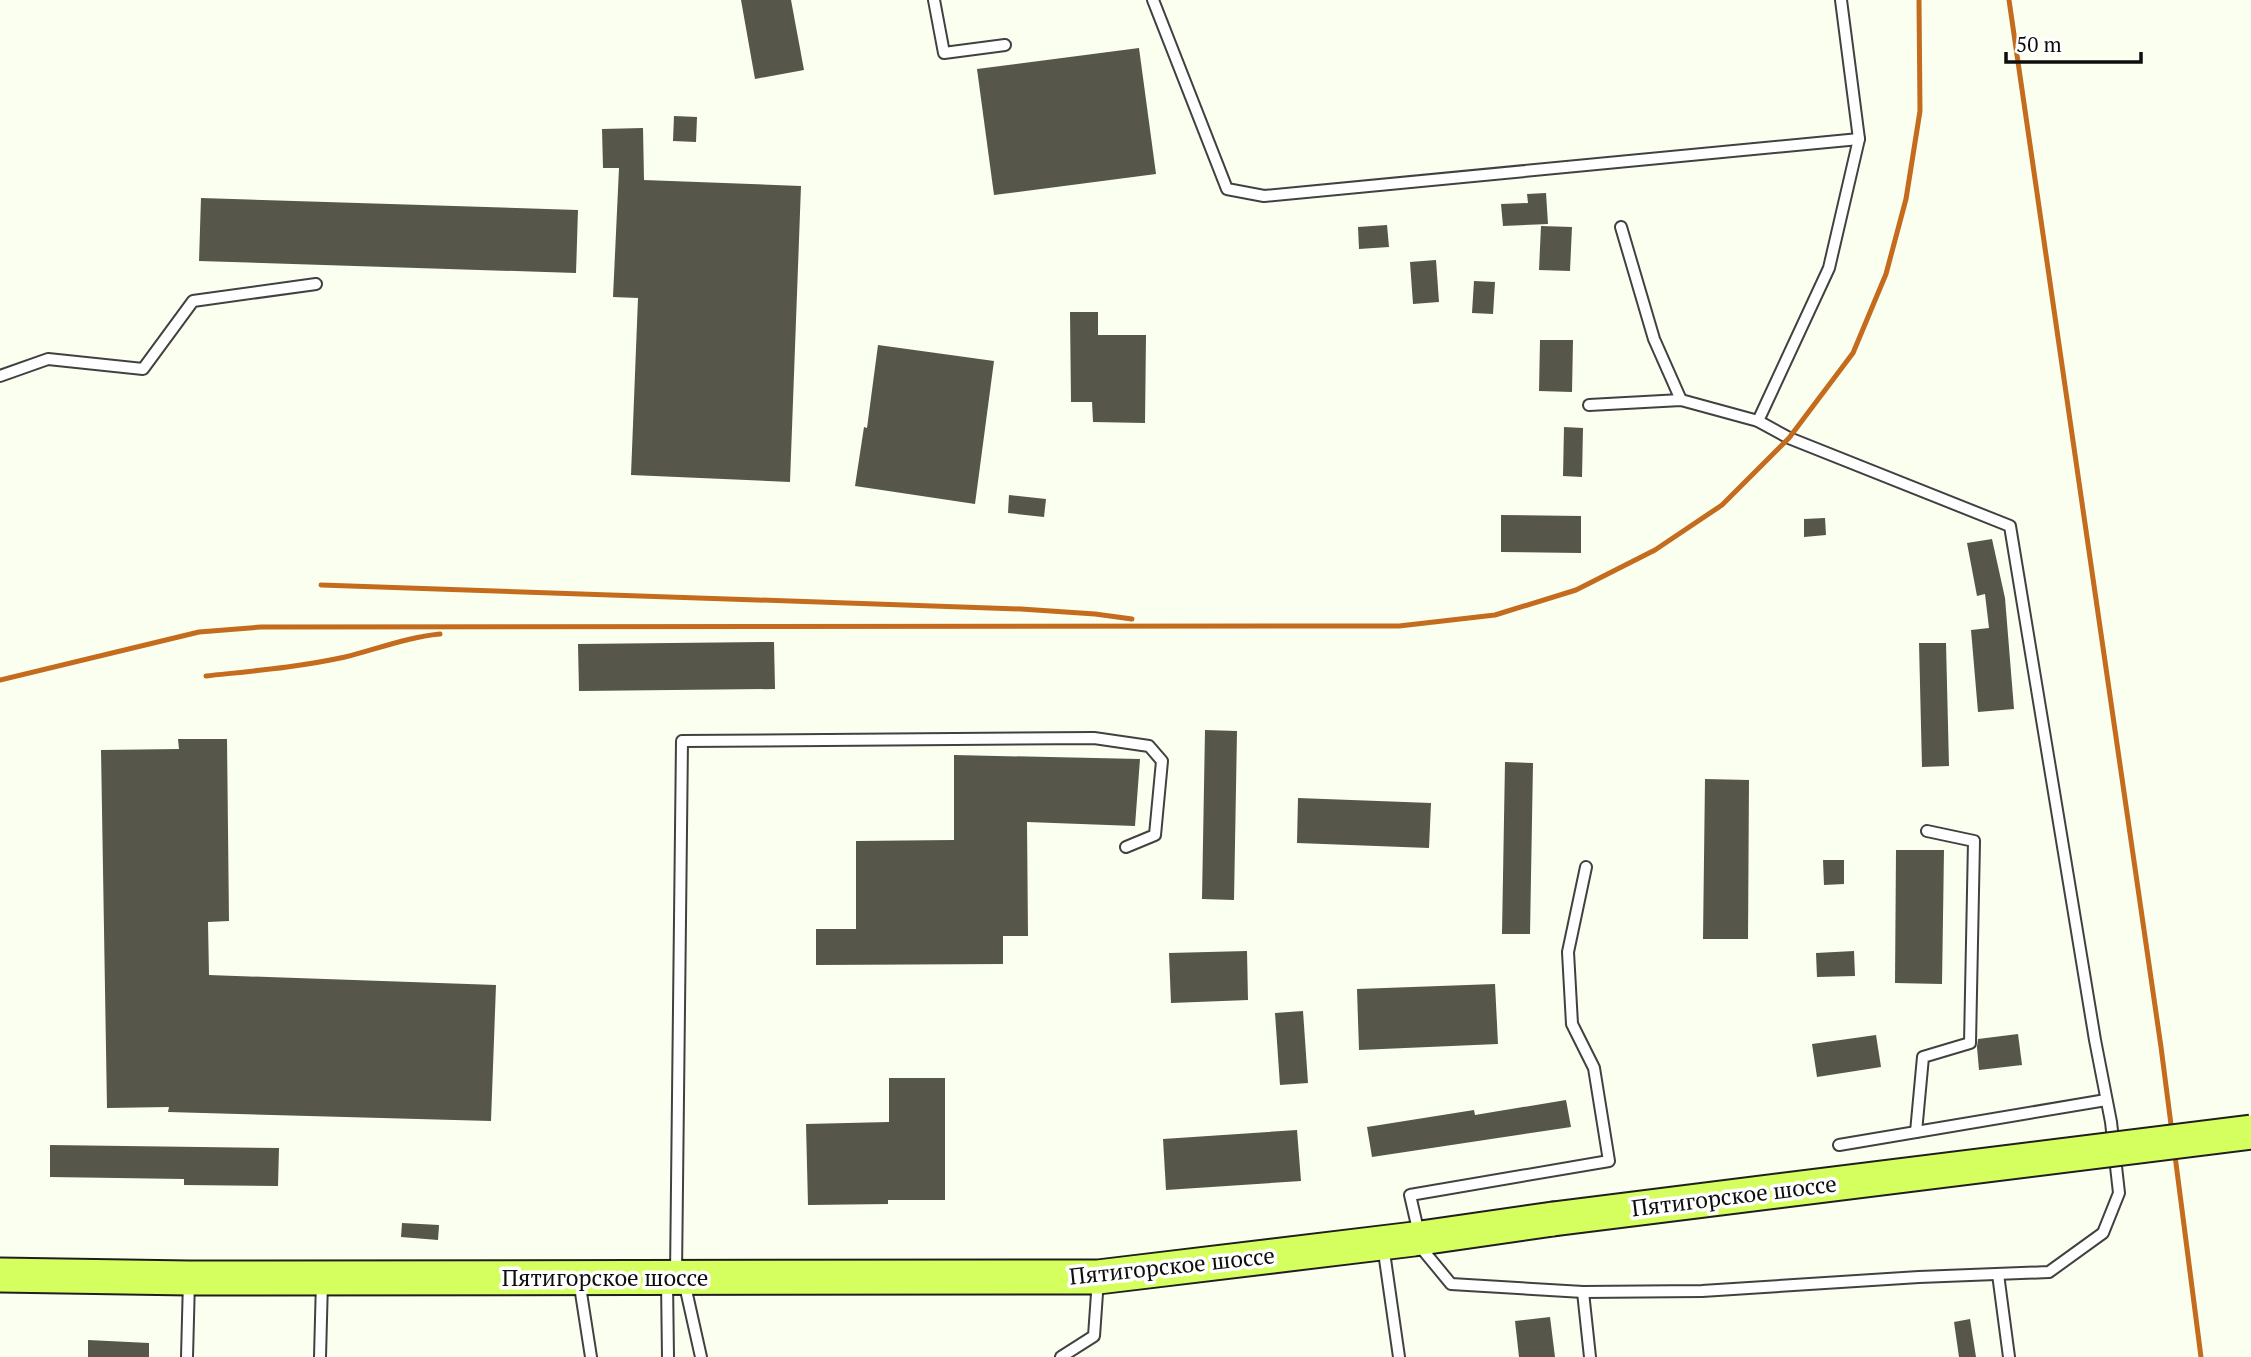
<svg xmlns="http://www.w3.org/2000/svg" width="2251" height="1357" font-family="'PT Serif',serif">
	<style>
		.building { fill: #57564a }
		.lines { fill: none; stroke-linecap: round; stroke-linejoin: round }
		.service-casing { stroke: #414141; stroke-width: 14 }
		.primary-casing { stroke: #1f1f1f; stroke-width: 37 }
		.service { stroke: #fff; stroke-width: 10 }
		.primary { stroke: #d5ff5f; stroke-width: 33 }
		.rail { stroke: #c56b1e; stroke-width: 5 }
		.primary-bridge-casing { stroke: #1f1f1f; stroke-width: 37; stroke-linecap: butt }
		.primary-bridge { stroke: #d5ff5f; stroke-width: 33 }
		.labels { text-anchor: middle; stroke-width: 7; stroke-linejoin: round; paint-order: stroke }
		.street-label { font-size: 23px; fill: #0e0e0e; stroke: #fff }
	</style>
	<rect width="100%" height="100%" fill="#faffef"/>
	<g class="building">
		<polygon points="741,0 791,0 804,70 755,79"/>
		<polygon points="1139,48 1156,174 994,195 977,69"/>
		<polygon points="674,116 697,117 696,142 673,141"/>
		<polygon points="643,128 644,180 801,186 790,482 631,475 638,298 613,297 619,168 603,168 602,129"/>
		<polygon points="1546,193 1548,224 1503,226 1501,204 1528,203 1527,194"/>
		<polygon points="201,198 578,210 576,273 199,261"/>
		<polygon points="1387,225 1389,247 1359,249 1358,227"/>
		<polygon points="1541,226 1572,227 1570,271 1539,270"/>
		<polygon points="1436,260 1439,302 1413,304 1410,262"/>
		<polygon points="1474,281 1495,282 1493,314 1472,313"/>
		<polygon points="1070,312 1098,312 1098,335 1146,335 1145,423 1093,422 1092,402 1071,402"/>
		<polygon points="1540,340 1573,340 1572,392 1539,391"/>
		<polygon points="878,345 994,361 975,504 855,486 864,427 867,428"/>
		<polygon points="1564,427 1583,428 1582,477 1563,476"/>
		<polygon points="1009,495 1046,499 1044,517 1008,513"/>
		<polygon points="1501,515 1581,516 1581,553 1501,552"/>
		<polygon points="1825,518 1826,535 1804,537 1804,519"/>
		<polygon points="1992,539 2005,598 2014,709 1978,712 1971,630 1989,628 1985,594 1977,596 1967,543"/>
		<polygon points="774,642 775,689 579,691 578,644"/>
		<polygon points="1919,643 1946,643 1949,766 1922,767"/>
		<polygon points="1205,730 1237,731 1234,900 1202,899"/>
		<polygon points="178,739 227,739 229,921 208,922 209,975 496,985 491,1121 168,1112 169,1107 107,1108 101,750 179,749"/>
		<polygon points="954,755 1140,759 1135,826 1027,822 1028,936 1003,936 1003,964 816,965 816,929 856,929 856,841 954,840"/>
		<polygon points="1505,762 1533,763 1530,934 1502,934"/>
		<polygon points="1705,779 1749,780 1748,939 1703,939"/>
		<polygon points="1298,798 1431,803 1429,848 1297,843"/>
		<polygon points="1896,850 1944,850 1942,984 1895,983"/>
		<polygon points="1823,860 1844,860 1844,884 1824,885"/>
		<polygon points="1247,951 1248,1000 1171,1003 1169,953"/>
		<polygon points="1854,951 1855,976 1817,977 1816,953"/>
		<polygon points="1495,984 1498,1044 1359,1050 1357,989"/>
		<polygon points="1303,1011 1308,1083 1280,1085 1275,1013"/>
		<polygon points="2018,1034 2022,1065 1979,1070 1977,1047 1978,1039"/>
		<polygon points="1876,1035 1881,1067 1817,1077 1812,1044"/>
		<polygon points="889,1078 945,1078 945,1200 888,1200 888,1204 808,1205 806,1124 889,1122"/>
		<polygon points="1566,1100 1571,1127 1372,1157 1367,1127 1474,1110 1475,1115"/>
		<polygon points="1297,1130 1301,1181 1166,1190 1163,1139"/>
		<polygon points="50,1145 279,1148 278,1186 184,1185 184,1179 50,1177"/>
		<polygon points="402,1223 439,1225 438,1240 401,1237"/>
		<polygon points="1550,1317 1555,1357 1519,1357 1515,1321"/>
		<polygon points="1970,1319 1976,1357 1959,1357 1954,1322"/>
		<polygon points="88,1340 149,1343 149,1357 88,1357"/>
	</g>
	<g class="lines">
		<g class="service-casing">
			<g id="service">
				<polyline points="934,0 944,53 1005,45"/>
				<polyline points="1153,0 1227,189 1264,196 1859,139"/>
				<polyline points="1621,227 1654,339 1681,400"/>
				<polyline points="0,376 48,359 143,369 193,301 316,284"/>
				<polyline points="1758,421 1829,268 1859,139 1841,0"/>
				<polyline points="1916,1132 1923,1057 1970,1043 1974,841 1927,831"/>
				<polyline points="1839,1145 2106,1100"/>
				<polyline points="1419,1234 1410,1195 1609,1161 1594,1068 1572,1024 1568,952 1586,867"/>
				<polyline points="1418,1244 1451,1284 1583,1292 1702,1291 1919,1277 2049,1272 2103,1233 2119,1193 2111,1122 2095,1040 2010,526 1789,438 1758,421 1681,400 1589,405"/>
				<polyline points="1383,1245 1399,1357"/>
				<polyline points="1998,1274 2009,1357"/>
				<polyline points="676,1275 682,741 1094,738 1149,746 1162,761 1155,835 1126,847"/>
				<polyline points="579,1280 591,1357"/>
				<polyline points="667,1281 668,1357"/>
				<polyline points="684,1281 701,1357"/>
				<polyline points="1583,1292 1590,1357"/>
				<polyline points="187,1357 189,1280"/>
				<polyline points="320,1357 322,1281"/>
				<polyline points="1061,1357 1094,1336 1098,1279"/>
			</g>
		</g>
		<g class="primary-casing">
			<polyline id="primary" points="0,1275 189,1278 1098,1277 1414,1239 1553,1219"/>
		</g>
		<use href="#service" class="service"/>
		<use href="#primary" class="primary"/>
		<g class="rail">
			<polyline points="2009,0 2161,1047 2201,1357"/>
			<polyline points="321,585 1021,609 1095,614 1132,619"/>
			<path d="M206,676c46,-5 94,-9 139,-19 32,-8 63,-20 95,-23"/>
			<polyline points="0,680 199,632 261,627 1399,626 1495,615 1576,590 1655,550 1722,505 1789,438 1853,353 1886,274 1906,199 1920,111 1919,0"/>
		</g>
		<g class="primary-bridge-casing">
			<polyline id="primary-bridge" points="1553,1219 2251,1132"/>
		</g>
		<use href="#primary-bridge" class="primary-bridge"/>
	</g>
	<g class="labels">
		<g class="street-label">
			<text transform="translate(1734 1196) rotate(-7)" y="8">Пятигорское шоссе</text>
			<text transform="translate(1172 1266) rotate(-6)" y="8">Пятигорское шоссе</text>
			<text x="605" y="1286">Пятигорское шоссе</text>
		</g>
	</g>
	<path d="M2006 52v10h135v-10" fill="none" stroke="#0e0e0e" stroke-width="3.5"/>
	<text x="2016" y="52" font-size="21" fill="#0e0e0e" stroke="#ffffff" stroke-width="5" paint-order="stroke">50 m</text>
</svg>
